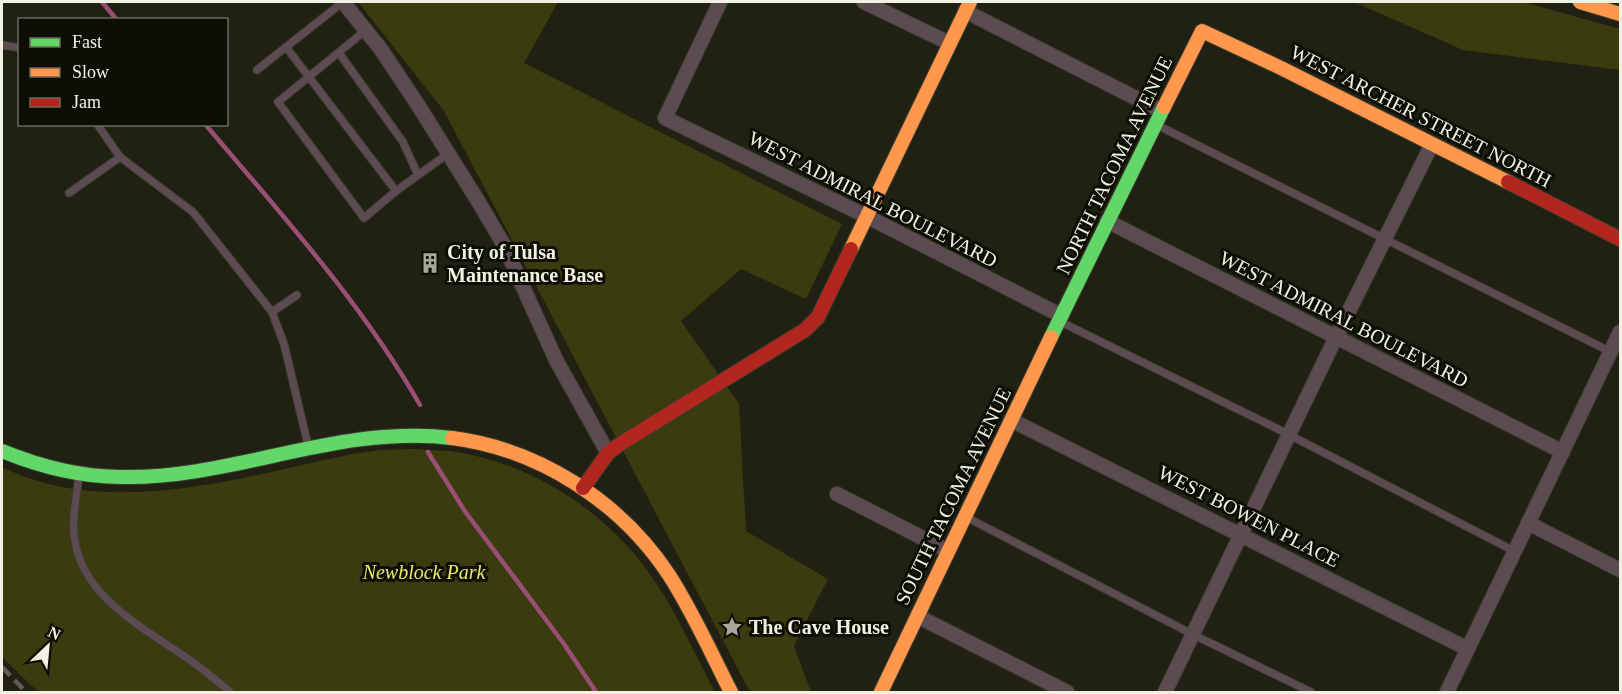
<svg xmlns="http://www.w3.org/2000/svg" width="1622" height="694" font-family="Georgia,serif">
	<style>
		.green { fill: #3b3b10 }
		.lines { fill: none; stroke-linecap: round; stroke-linejoin: round }
		.stream { stroke: #994f74; stroke-width: 4.5 }
		.lane-casing { stroke: #3c3c31; stroke-width: 9 }
		.street-casing { stroke: #3c3c31; stroke-width: 16 }
		.fast-casing { stroke: #3c3c31; stroke-width: 16 }
		.slow-casing { stroke: #3c3c31; stroke-width: 16 }
		.jam-casing { stroke: #3c3c31; stroke-width: 16 }
		.lane { stroke: #5c4c52; stroke-width: 7 }
		.street { stroke: #5c4c52; stroke-width: 14 }
		.fast { stroke: #63d668; stroke-width: 14 }
		.slow { stroke: #ff974d; stroke-width: 14 }
		.jam { stroke: #b3261e; stroke-width: 14 }
		.rail { stroke: #615857; stroke-width: 4.5; stroke-dasharray: 12 6; stroke-linecap: butt }
		.labels { text-anchor: middle; stroke-width: 6; stroke-linejoin: round; paint-order: stroke }
		.street-label { font-size: 20px; fill: #f1f1e2; stroke: #0e0e05 }
		.poi-label { font-size: 20px; font-weight: bold; fill: #f1f1e2; stroke: #0e0e05; text-anchor: start }
		.park-label { font-size: 20px; font-style: italic; fill: #e8e96a; stroke: #0e0e05 }
	</style>
	<rect width="100%" height="100%" fill="#202013"/>
	<g class="green">
		<polygon points="358,2 558,2 524,63 842,224 806,299 741,269 681,321 739,404 746,531 828,579 794,646 811,692 750,692 444,111"/>
		<polygon points="1354,2 1523,2 1620,29 1620,70 1463,50"/>
		<path d="M413,449c12,1 25,1 37,2 82,11 158,61 204,129 24,35 41,75 61,112h-677l-36,-35v-190c107,53 239,10 350,-13l28,-4z"/>
	</g>
	<g class="lines">
		<g class="stream">
			<polyline points="102,2 117,20"/>
			<path d="M205,124c76,90 156,178 215,281"/>
			<polyline points="428,452 464,510 564,644 596,692"/>
		</g>
		<g class="lane-casing">
			<g id="lane">
				<polyline points="366,30 278,102 364,218 396,191 449,153"/>
				<polyline points="2,45 20,48"/>
				<polyline points="286,47 396,191"/>
				<polyline points="339,53 403,142 418,175"/>
				<polyline points="257,70 343,2"/>
				<polyline points="97,124 120,157 193,212 272,312 284,344 308,445"/>
				<polyline points="1157,125 1611,352"/>
				<polyline points="69,193 120,157"/>
				<polyline points="272,312 297,295"/>
				<polyline points="1061,322 1278,429 1514,551"/>
				<path d="M79,475c-2,19 -7,40 -5,59 5,61 68,93 113,124 15,10 29,22 43,34"/>
				<polyline points="968,518 1194,635 1311,692"/>
			</g>
		</g>
		<g class="street-casing">
			<g id="street">
				<polyline points="343,2 380,48 418,105 478,201 504,245 556,360 608,453"/>
				<polyline points="720,2 665,118 866,216 1062,316"/>
				<polyline points="864,2 949,43"/>
				<polyline points="965,11 1161,111"/>
				<polyline points="1107,221 1563,452"/>
				<polyline points="1011,420 1468,649"/>
				<polyline points="837,494 948,551"/>
				<polyline points="1528,523 1620,570"/>
				<polyline points="917,616 1067,692"/>
				<polyline points="1165,692 1336,337 1432,144"/>
				<polyline points="1447,692 1620,332"/>
			</g>
		</g>
		<g class="fast-casing">
			<g id="fast">
				<polyline points="1051,337 1164,107"/>
				<path d="M2,451c39,16 77,26 120,26 113,2 215,-53 330,-39"/>
			</g>
		</g>
		<g class="slow-casing">
			<g id="slow">
				<polyline points="1580,2 1620,14"/>
				<polyline points="1164,107 1202,31 1281,68 1508,182"/>
				<polyline points="851,249 970,2"/>
				<path d="M452,438c87,11 169,64 217,137 24,37 42,78 62,117"/>
				<polyline points="881,692 1051,337"/>
			</g>
		</g>
		<g class="jam-casing">
			<g id="jam">
				<polyline points="1508,182 1620,239"/>
				<polyline points="583,488 608,453 620,444 805,330 818,317 851,249"/>
			</g>
		</g>
		<use href="#lane" class="lane"/>
		<use href="#street" class="street"/>
		<use href="#fast" class="fast"/>
		<use href="#slow" class="slow"/>
		<use href="#jam" class="jam"/>
		<polyline class="rail" points="2,667 26,692"/>
	</g>
	<defs>
		<g id="building-bare" transform="scale(1.62)"><path d="M-4-6H4V6H1V3H-1V6H-4ZM-2.5-4.3h1.7v1.8h-1.7ZM.8-4.3h1.7v1.8H.8ZM-2.5-1h1.7V.8h-1.7ZM.8-1h1.7V.8H.8Z" fill="#a8a89a" stroke="#0e0e05" stroke-width="2.5" paint-order="stroke"/></g>
		<g id="sight-bare" transform="scale(1.62)"><path d="M0-6L1.8-2.2L6-1.7L2.9 1.2L3.7 5.4L0 3.3L-3.7 5.4L-2.9 1.2L-6-1.7L-1.8-2.2Z" fill="#a8a89a" stroke="#0e0e05" stroke-width="2.5" paint-order="stroke"/></g>
	</defs>
	<g fill-rule="evenodd">
		<use href="#building-bare" x="430" y="263"/>
		<use href="#sight-bare" x="732" y="627"/>
	</g>
	<g class="labels">
		<g class="street-label">
			<text transform="translate(1421 116) rotate(27)" y="7">WEST ARCHER STREET NORTH</text>
			<text transform="translate(1114 165) rotate(-64)" y="7">NORTH TACOMA AVENUE</text>
			<text transform="translate(873 199) rotate(27)" y="7">WEST ADMIRAL BOULEVARD</text>
			<text transform="translate(1344 319) rotate(27)" y="7">WEST ADMIRAL BOULEVARD</text>
			<text transform="translate(953 496) rotate(-64)" y="7">SOUTH TACOMA AVENUE</text>
			<text transform="translate(1249 516) rotate(27)" y="7">WEST BOWEN PLACE</text>
		</g>
		<g class="poi-label">
			<text x="447" y="259">City of Tulsa<tspan x="447" dy="23">Maintenance Base</tspan></text>
			<text x="749" y="634">The Cave House</text>
		</g>
		<g class="park-label">
			<text x="424" y="579">Newblock Park</text>
		</g>
	</g>
	<rect width="1622" height="694" fill="none" stroke="#f1f1e2" stroke-width="6"/>
	<rect x="18" y="18" width="210" height="108" fill="#0e0e05" stroke="#69695d" stroke-width="1.5"/>
	<rect x="30" y="38" width="30" height="9" fill="#63d668" stroke="#69695d" stroke-width="1.5"/>
	<text x="72" y="48" font-size="18" fill="#f1f1e2">Fast</text>
	<rect x="30" y="68" width="30" height="9" fill="#ff974d" stroke="#69695d" stroke-width="1.5"/>
	<text x="72" y="78" font-size="18" fill="#f1f1e2">Slow</text>
	<rect x="30" y="98" width="30" height="9" fill="#b3261e" stroke="#69695d" stroke-width="1.5"/>
	<text x="72" y="108" font-size="18" fill="#f1f1e2">Jam</text>
	<g transform="translate(48 646) rotate(26)" stroke="#0e0e05" stroke-width="4.5" paint-order="stroke">
	<path d="M0-4.5L10 22L0 15L-10 22Z" fill="#f1f1e2"/>
	<text y="-9" font-size="16" font-weight="bold" text-anchor="middle" fill="#f1f1e2">N</text>
	</g>
</svg>
